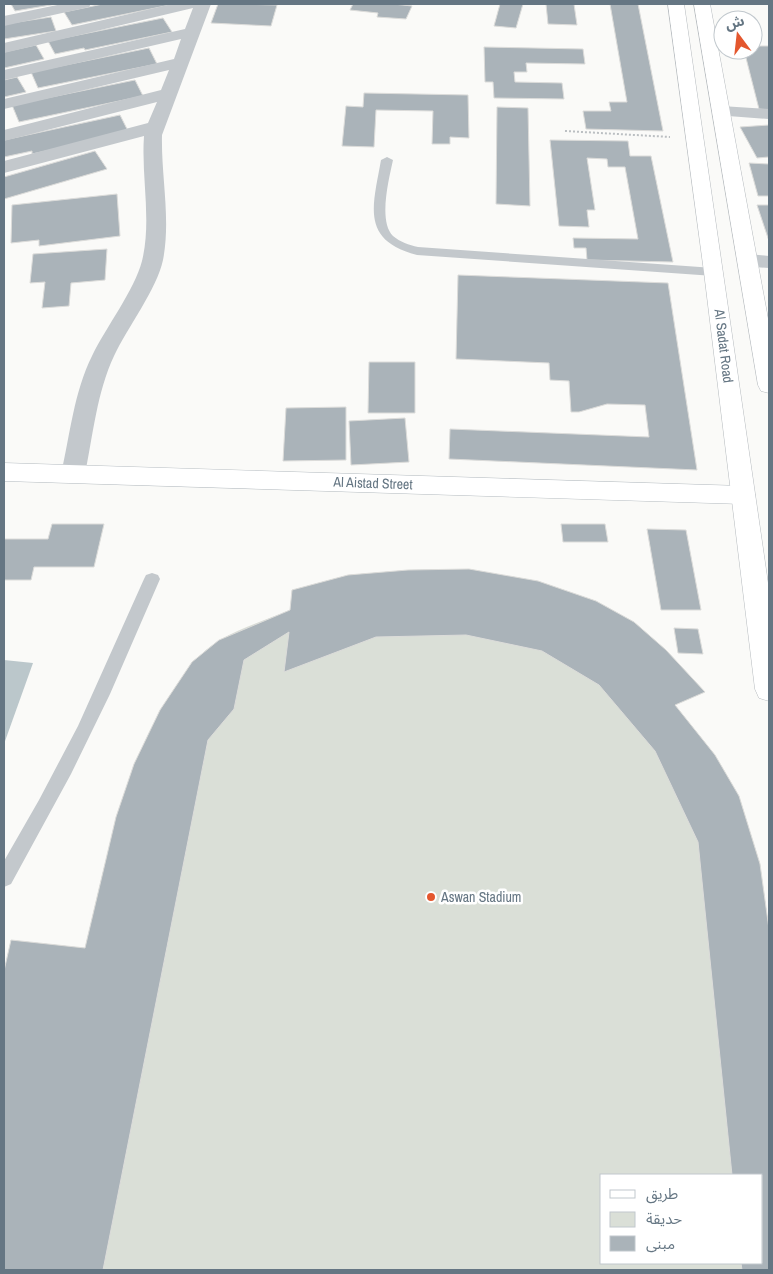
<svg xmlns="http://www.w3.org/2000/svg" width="773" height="1274" font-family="'Archivo Narrow','Noto Sans Arabic',sans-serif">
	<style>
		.green { fill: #dadfd7; fill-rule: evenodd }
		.water { fill: #bbc7cb }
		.building { fill: #aab3b9; stroke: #dcdcda }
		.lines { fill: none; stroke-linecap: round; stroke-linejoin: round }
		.secondary-casing { stroke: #b3babf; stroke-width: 1 }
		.primary-casing { stroke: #b5babe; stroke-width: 1 }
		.path { stroke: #bbbfc2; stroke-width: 2; stroke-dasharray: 2 2; stroke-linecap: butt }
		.lane { fill: #c3c8cc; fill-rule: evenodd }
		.street { fill: #c3c8cc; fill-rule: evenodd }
		.secondary { fill: #fff; fill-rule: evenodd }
		.primary { fill: #fff; fill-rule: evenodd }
		.poi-dot { fill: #e4572e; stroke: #fff; stroke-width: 2 }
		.labels { text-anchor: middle; stroke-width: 5; stroke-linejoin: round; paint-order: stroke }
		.street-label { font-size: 14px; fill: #657683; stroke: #fff }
		.poi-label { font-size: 14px; fill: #657683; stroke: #fff; text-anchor: start }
	</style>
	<rect width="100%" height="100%" fill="#fafaf8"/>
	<path class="green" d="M469,569l69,12 58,20 38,21 32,28 39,42 -30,13 40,50 24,41 21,68 9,65v341h-765v-299l7,-31 74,8c22,-90 38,-184 91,-262 12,-18 25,-35 44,-46 21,-13 47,-20 70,-30l2,-20 56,-15 60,-5zM602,1175h160v88h-160z"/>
	<polygon class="water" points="4,660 33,663 4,744"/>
	<g class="building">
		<polygon points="11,4 57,4 15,11"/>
		<polygon points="103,4 175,4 72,25 64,12"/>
		<polygon points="218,4 236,4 277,5 271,26 211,23"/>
		<polygon points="353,4 393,4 412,6 406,19 377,17 378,13 350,10"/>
		<polygon points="500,4 523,4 516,28 494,26"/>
		<polygon points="546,4 574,4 577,25 548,24"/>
		<polygon points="610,4 638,4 663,131 586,129 583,111 611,111 609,102 627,102"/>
		<polygon points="51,17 56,31 4,39 4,24"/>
		<polygon points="163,18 172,32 85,50 84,48 55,54 48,41"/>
		<polygon points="36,45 44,59 4,68 4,52"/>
		<polygon points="753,46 769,46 769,110 759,109 744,50 753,50"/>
		<polygon points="484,47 583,49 585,64 526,63 527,72 514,72 515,82 562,83 564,99 494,98 493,82 485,82"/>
		<polygon points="149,48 157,64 38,88 31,72"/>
		<polygon points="17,77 26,92 4,97 4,80"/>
		<polygon points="135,80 143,96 19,122 12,105"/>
		<polygon points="364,93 468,95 469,138 450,137 450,144 432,144 433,111 376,110 374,147 342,146 346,106 363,107"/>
		<polygon points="497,107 528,108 530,206 496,204"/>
		<polygon points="120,115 129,133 32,154 32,151 4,157 4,140"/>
		<polygon points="769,125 769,157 757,158 740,127"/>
		<polygon points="550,140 628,141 630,156 651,156 673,262 587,260 586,248 574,248 573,238 638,239 625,167 608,167 607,159 587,158 595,210 587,210 589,227 559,226"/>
		<polygon points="95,151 107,169 4,199 4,177"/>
		<polygon points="749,163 769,164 769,196 758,196"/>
		<polygon points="117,194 120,236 39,246 39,240 11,243 12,205"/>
		<polygon points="757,205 769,205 769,241"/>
		<polygon points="107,249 105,280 71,283 69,306 42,308 45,282 30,283 33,254"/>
		<polygon points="458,275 668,283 697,470 449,459 450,429 649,437 645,405 607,404 579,412 571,412 569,381 550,380 549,363 456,359"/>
		<polygon points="369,362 415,362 415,413 368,413"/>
		<polygon points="346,407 346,460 283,461 286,408"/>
		<polygon points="405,418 409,462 351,465 349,421"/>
		<polygon points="52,524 104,524 94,567 34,567 31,580 4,580 4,539 48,539"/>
		<polygon points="561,524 605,524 608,542 563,542"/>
		<polygon points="647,529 686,530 701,610 661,610"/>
		<polygon points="469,569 538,581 596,601 634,622 666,650 705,692 675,705 715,755 739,796 760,864 769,929 769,1270 742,1270 741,1263 762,1263 762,1175 732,1175 698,842 655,751 599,685 542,651 466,635 376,637 284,672 289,632 244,660 234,709 208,740 103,1270 4,1270 4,971 11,940 85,948 116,817 134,764 160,710 192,662 219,640 290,610 292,590 348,575 408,570"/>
		<polygon points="674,628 698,629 703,654 678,653"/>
	</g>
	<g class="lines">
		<g class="secondary-casing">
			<polygon id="secondary" points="4,463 743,486 752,488 755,495 752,502 743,504 4,481"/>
		</g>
		<g class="primary-casing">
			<g id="primary">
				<polygon points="668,4 684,4 769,590 769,701 759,698 755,689 704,272"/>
				<polygon points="694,4 710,4 769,324 769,393 761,391 758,385"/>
			</g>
		</g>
		<polyline class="path" points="565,131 670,137"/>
		<g class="lane">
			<path d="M387,157l6,3c-4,19 -15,61 0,76 7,6 16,9 25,11l296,21 6,4 -6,4 -297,-21c-57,-15 -44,-49 -36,-95z"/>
			<polygon points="152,573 158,575 160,579 110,694 71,774 11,884 4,887 4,861 39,800 78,726 144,579 146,575"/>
		</g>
		<g class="street">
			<polygon points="62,4 91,4 89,7 4,26 4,16"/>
			<path d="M172,4h39l-49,131c-1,42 9,84 1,125 -6,29 -36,68 -49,96 -17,36 -21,79 -29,118l-3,6 -9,3 -9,-3 -3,-6c9,-39 13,-82 31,-118 14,-29 42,-65 50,-95 10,-41 -1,-84 2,-125l-140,37v-12l144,-38 9,-21 -153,39v-11l157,-40 8,-20 -165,39v-10l170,-40 7,-20 -177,41v-10l181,-41 8,-21 -189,45v-10z"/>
			<polygon points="721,106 769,109 769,119 715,115 712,111 715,107"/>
			<polygon points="748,254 769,256 769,268 741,266 738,261 741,256"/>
		</g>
		<use href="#secondary" class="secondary"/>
		<use href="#primary" class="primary"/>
	</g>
	<circle class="poi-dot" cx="431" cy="897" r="5"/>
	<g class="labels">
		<g class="street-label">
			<text transform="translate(724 346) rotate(83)" y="5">Al Sadat Road</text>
			<text transform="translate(373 483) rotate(2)" y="5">Al Aistad Street</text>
		</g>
		<g class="poi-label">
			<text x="441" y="902">Aswan Stadium</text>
		</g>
	</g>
	<rect width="773" height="1274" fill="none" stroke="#657683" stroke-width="10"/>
	<rect x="600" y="1174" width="162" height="90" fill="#ffffff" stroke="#c1c8cd"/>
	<rect x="610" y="1190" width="25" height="8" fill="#ffffff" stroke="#c1c8cd"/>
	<text x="646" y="1199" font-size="15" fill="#657683">طريق</text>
	<rect x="610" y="1212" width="25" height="15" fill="#dadfd7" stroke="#c1c8cd"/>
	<text x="646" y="1224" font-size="15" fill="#657683">حديقة</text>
	<rect x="610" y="1236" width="25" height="15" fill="#aab3b9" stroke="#c1c8cd"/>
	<text x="646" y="1249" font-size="15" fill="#657683">مبنى</text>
	<g transform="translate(738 35) rotate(345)"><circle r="24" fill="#ffffff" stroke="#c1c8cd"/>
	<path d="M0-4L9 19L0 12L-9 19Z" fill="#e4572e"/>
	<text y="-8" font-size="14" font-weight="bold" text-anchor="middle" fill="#657683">ش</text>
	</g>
</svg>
